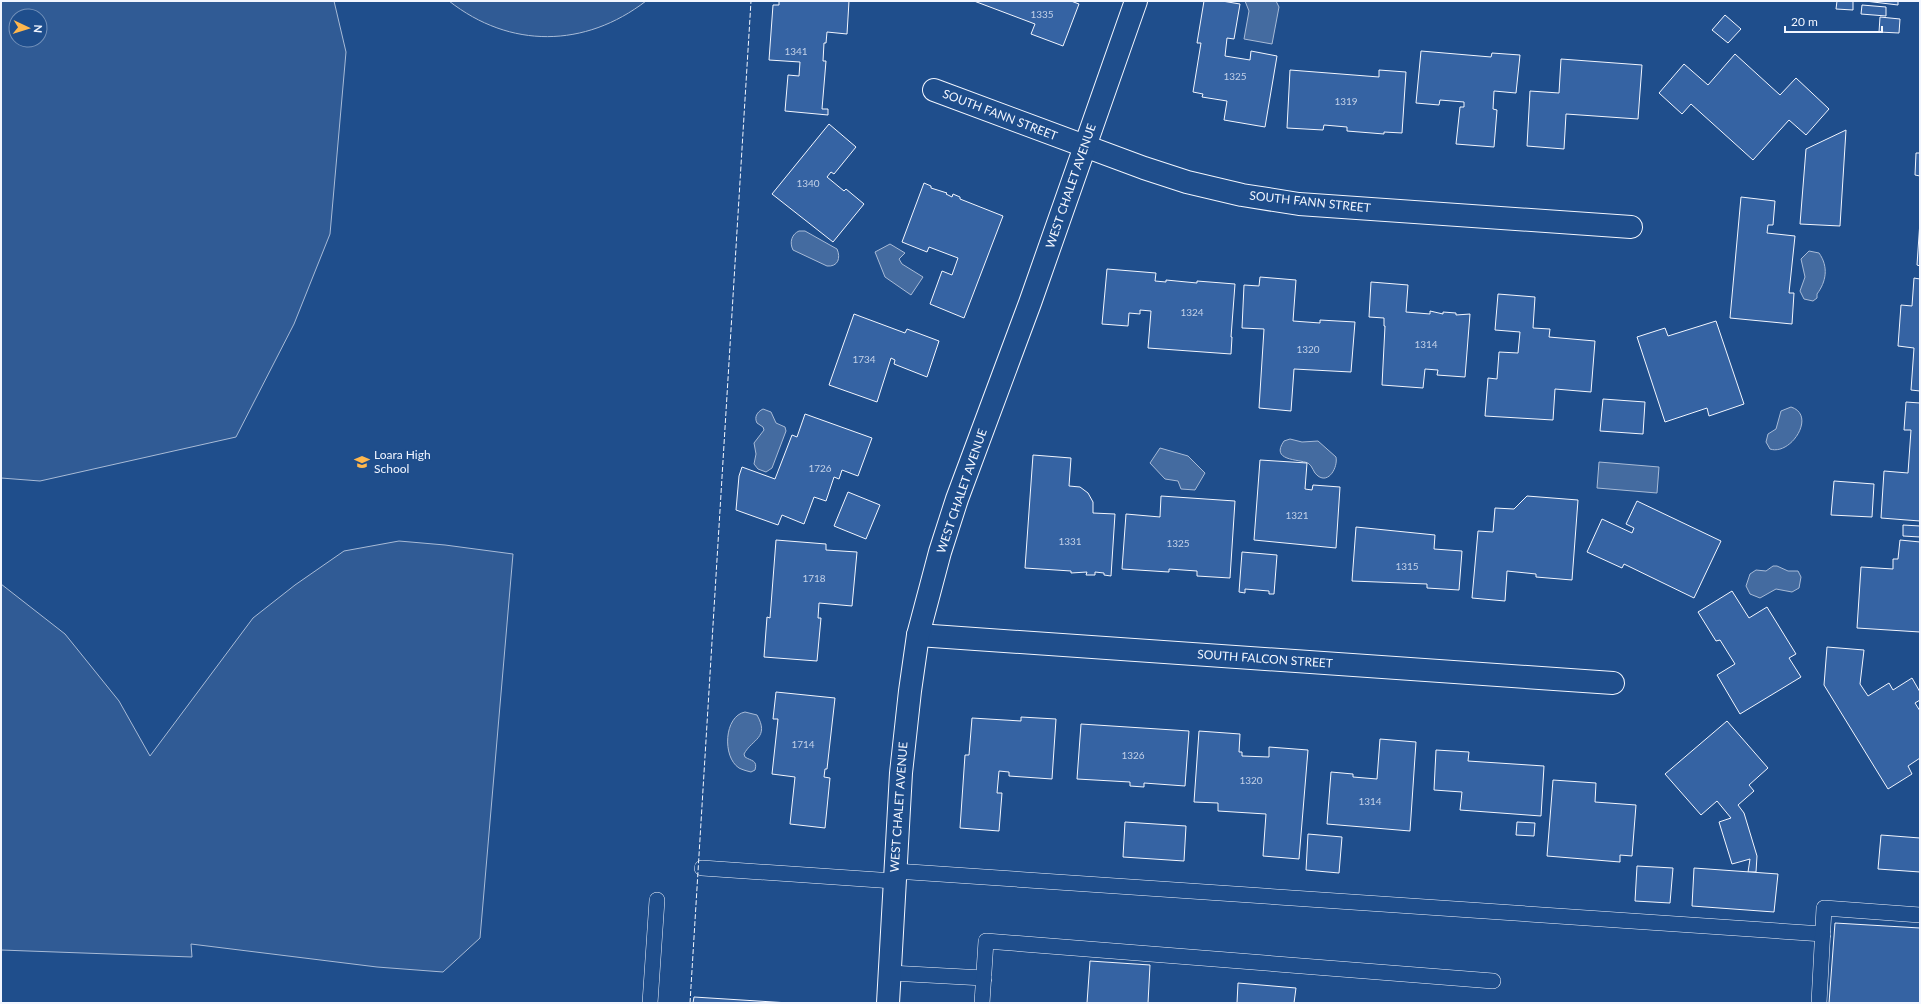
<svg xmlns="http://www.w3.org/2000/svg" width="1921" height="1004" font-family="Lato,sans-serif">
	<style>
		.green { fill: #305b95; stroke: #a8bbd7; fill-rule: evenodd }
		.water { fill: #446ba0; stroke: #a8bbd7 }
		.building { fill: #3563a3; stroke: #f2f6ff }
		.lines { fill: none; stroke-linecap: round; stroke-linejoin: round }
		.lane-casing { stroke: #f2f6ff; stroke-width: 16 }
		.street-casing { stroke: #f2f6ff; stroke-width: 24 }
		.lane { stroke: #1f4e8c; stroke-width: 15 }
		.street { stroke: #1f4e8c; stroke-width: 22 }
		.fence { stroke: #f2f6ff; stroke-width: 1; stroke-dasharray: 5 2; stroke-linecap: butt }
		.labels { text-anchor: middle; stroke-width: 3; stroke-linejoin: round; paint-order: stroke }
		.number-label { font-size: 10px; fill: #c3d1e8 }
		.street-label { font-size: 12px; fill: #f2f6ff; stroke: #1f4e8c }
		.poi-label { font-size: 12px; fill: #f2f6ff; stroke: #1f4e8c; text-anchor: start }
	</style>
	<rect width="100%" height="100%" fill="#1f4e8c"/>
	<g class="green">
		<path d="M1,1h333l12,51 -16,182 -36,90 -58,113 -196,44 -39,-3zM16,16h24v24h-24z"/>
		<path d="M449,1h197c-61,47 -136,48 -197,0z"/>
		<polygon points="399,541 445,545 513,554 480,938 443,972 377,967 191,944 192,957 1,950 1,584 65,634 119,701 150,756 253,618 295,585 344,551"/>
	</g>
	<g class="water">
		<polygon points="1245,1 1276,1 1279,7 1272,44 1244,39 1249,11"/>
		<path d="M799,231h6l32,18c4,9 1,18 -10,17l-34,-16c-4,-8 -1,-16 6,-19z"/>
		<polygon points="890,244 905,253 899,259 902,264 923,277 911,295 885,277 875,252"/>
		<path d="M1809,251l10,2c10,14 7,29 -2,41v4l-4,3 -9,-2 -4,-8 5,-14 -4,-18z"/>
		<path d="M1791,407c26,8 0,49 -21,42l-4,-7 2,-8 8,-5 5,-18z"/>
		<path d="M763,409l8,3 5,11 9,4 1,4 -14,37 -6,4 -8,-3 -4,-5 2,-10 -2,-11 10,-13 -1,-3 -6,-4c-3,-6 0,-11 6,-14z"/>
		<path d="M1290,439l12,3 16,-1 18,16c2,10 -7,27 -18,19 -5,-3 -5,-10 -10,-13 -10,-4 -38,-2 -24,-22z"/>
		<polygon points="1160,448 1188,456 1205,473 1195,490 1181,489 1178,481 1165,479 1150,463"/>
		<polygon points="1599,462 1659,467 1657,493 1597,488"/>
		<polygon points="1773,566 1777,566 1788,571 1798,571 1801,577 1799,588 1792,592 1776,589 1760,598 1750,594 1746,586 1750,574 1756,570 1766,571"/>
		<path d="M745,712l12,3c13,23 -5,24 -13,39l1,3c6,4 13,3 10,13l-4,2c-4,-1 -8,-2 -12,-4 -17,-11 -15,-52 6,-56z"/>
	</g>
	<g class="building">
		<polygon points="779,1 849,1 847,34 827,32 826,43 824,43 823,61 826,61 822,109 828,109 828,115 785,111 788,75 799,76 800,62 769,60 773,5 779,5"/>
		<polygon points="974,1 1071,1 1079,4 1063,46 1031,34 1035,24"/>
		<polygon points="1204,1 1222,1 1240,4 1234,39 1227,38 1225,56 1250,60 1251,51 1277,56 1265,127 1224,120 1227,101 1202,97 1203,94 1193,92 1201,43 1197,43"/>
		<polygon points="1837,1 1853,1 1853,10 1836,9"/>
		<polygon points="1865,1 1898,1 1898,5"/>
		<polygon points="1862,5 1886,7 1886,16 1861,14"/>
		<polygon points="1725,15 1741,29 1728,43 1712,30"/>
		<polygon points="1880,17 1900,19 1899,33 1879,32"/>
		<polygon points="1421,51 1491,57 1492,53 1520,55 1516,93 1494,91 1493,109 1497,110 1494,147 1456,144 1460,107 1464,107 1464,102 1440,100 1439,105 1416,103"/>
		<polygon points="1735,54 1780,95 1796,78 1829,109 1806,135 1789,120 1753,160 1691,104 1682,114 1659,93 1684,64 1708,85"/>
		<polygon points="1561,59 1642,65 1638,119 1566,114 1564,149 1527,146 1530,91 1559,93"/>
		<polygon points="1290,70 1379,77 1379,70 1406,72 1402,133 1384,132 1384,134 1347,131 1347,127 1324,125 1323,130 1287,128"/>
		<polygon points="829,124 856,147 834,174 831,172 827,177 844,191 846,189 864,204 833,242 772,194"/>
		<polygon points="1846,130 1840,226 1800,224 1806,149"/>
		<polygon points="1916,153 1920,153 1920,176 1915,175"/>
		<polygon points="924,183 931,186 931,188 947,193 946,194 952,197 953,194 960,197 960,199 1003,216 964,318 930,304 942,271 952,275 958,258 929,247 927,252 902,242"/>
		<polygon points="1741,197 1775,201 1773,225 1768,225 1767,233 1795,236 1789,293 1794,293 1792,324 1730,318"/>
		<polygon points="1920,221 1920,266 1917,265"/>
		<polygon points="1107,269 1156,273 1155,281 1166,282 1166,280 1197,283 1197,281 1235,284 1231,337 1232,337 1231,354 1148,348 1151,311 1140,310 1140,314 1129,313 1128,326 1102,324"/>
		<polygon points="1260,277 1296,280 1293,321 1320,323 1320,320 1355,322 1351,372 1294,369 1291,411 1259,408 1264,329 1242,328 1244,285 1259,286"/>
		<polygon points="1914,278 1920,279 1920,391 1911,390 1914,348 1898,346 1901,305 1912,306"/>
		<polygon points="1371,282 1408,285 1406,312 1430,314 1430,311 1443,314 1443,312 1456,313 1456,315 1470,314 1465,377 1437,375 1438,370 1425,369 1423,388 1382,385 1385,326 1384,326 1384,318 1369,317"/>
		<polygon points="1498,294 1535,297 1533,328 1550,329 1549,337 1595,341 1591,392 1555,389 1553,420 1485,416 1488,378 1497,379 1499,352 1518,353 1520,332 1495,330"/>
		<polygon points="854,314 905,333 907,329 939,341 927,377 894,364 895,360 891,358 877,402 829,385"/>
		<polygon points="1716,321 1744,404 1709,416 1707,408 1665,422 1637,337 1665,328 1668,336"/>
		<polygon points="1603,399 1645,402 1643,434 1600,431"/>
		<polygon points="1906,402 1920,403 1920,521 1881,518 1884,471 1908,473 1911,430 1904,430"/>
		<polygon points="805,414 872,438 858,476 842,470 839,479 834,477 826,501 814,497 804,524 782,515 778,525 736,510 739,476 742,467 775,479 792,435 797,437"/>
		<polygon points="1033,455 1071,458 1069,486 1080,487 1088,493 1093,502 1093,513 1115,514 1111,576 1104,575 1104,573 1095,572 1095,575 1086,575 1087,572 1071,573 1071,571 1025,568"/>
		<polygon points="1260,460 1307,463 1305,489 1312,490 1313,485 1340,487 1336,548 1254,540"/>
		<polygon points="1834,481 1874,484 1872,517 1831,515"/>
		<polygon points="848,492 880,505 866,539 834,526"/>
		<polygon points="1161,496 1235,501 1230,578 1197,576 1197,571 1169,569 1169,572 1122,569 1126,514 1160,517"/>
		<polygon points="1527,496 1578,500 1572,580 1536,577 1536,574 1507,571 1505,601 1472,598 1478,531 1493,532 1495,508 1514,509"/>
		<polygon points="1637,501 1721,541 1694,598 1624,564 1622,568 1587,552 1602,519 1632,533 1634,528 1626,524"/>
		<polygon points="1903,525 1920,526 1920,537 1903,536"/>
		<polygon points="1356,527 1435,535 1434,549 1462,551 1459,590 1427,588 1427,584 1352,581"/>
		<polygon points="776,540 826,544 826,550 857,552 852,606 819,603 818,618 821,618 817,661 764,657 767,617 770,618"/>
		<polygon points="1900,540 1920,542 1920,632 1857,628 1861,567 1893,569 1893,559 1898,559"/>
		<polygon points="1242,552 1277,555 1274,594 1269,594 1269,591 1245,589 1245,593 1239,592"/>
		<polygon points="1732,591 1749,618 1767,607 1796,654 1789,658 1801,677 1740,714 1717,675 1735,664 1720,640 1716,641 1698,612"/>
		<polygon points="1827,647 1864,650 1860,684 1868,696 1889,683 1893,690 1912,678 1920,692 1920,700 1915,703 1920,711 1920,758 1908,766 1912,774 1888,789 1824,685"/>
		<polygon points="776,692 835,698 827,769 825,769 824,777 830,778 825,828 790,824 795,777 772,774 778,719 773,719"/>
		<polygon points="1021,717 1056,719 1052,779 1009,776 1009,772 999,771 997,793 1002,793 999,831 960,828 965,755 969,755 972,718 1021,721"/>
		<polygon points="1727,721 1768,768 1749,785 1754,791 1738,805 1744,813 1757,856 1756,872 1748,872 1750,859 1732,864 1719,822 1731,818 1717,801 1701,815 1665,774"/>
		<polygon points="1081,724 1189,731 1185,786 1144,783 1144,787 1130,786 1130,782 1077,779"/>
		<polygon points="1199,731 1240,734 1239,752 1242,752 1242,756 1269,757 1269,747 1308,750 1299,859 1263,856 1266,814 1218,811 1218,803 1194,802"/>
		<polygon points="1380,739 1416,742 1410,831 1327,824 1331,772 1353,774 1353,777 1377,779"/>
		<polygon points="1436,750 1469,752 1468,761 1544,766 1541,816 1460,810 1462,792 1434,790"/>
		<polygon points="1553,780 1596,783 1595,802 1636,805 1632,856 1620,855 1620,862 1547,856"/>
		<polygon points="1125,822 1186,826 1184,861 1123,857"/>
		<polygon points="1517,822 1535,823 1534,836 1516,835"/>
		<polygon points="1308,834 1342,837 1339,873 1306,870"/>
		<polygon points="1881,835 1920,838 1920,872 1878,869"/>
		<polygon points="1637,866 1673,868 1670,903 1635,901"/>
		<polygon points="1694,868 1778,874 1774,912 1692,906"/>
		<polygon points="1835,923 1920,928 1920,1003 1829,1003"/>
		<polygon points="1090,961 1150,965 1148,1003 1087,1003"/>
		<polygon points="1238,983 1296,988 1294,1003 1237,1003"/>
		<polygon points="694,997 789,1003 693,1003"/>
	</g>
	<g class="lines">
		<g class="lane-casing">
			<g id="lane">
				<polyline points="702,868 894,881"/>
				<polyline points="895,871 1823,934"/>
				<polyline points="890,973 984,978"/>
				<polyline points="650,1003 657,900"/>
				<polyline points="982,1003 986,941 1493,981"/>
				<polyline points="1819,1003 1824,908 1920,915"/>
			</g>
		</g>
		<g class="street-casing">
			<g id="street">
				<polyline points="934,90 1144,168 1187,182 1242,195 1299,204 1631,227"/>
				<polyline points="918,635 1613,683"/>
				<polyline points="888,1003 901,773 910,691 918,635 940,552 957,499 1030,303 1136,1"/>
			</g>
		</g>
		<use href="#lane" class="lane"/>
		<use href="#street" class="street"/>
		<polyline class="fence" points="690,1003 751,1"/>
	</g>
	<defs>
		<g id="school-bare" transform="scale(1.2)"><path d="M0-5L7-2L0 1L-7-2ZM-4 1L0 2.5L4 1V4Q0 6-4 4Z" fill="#ffb74d" stroke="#1f4e8c" stroke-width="2.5" paint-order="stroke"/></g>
	</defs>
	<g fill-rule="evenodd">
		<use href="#school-bare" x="362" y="462"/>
	</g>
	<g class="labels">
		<g class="number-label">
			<text x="1042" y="18">1335</text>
			<text x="796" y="55">1341</text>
			<text x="1235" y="80">1325</text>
			<text x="1346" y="105">1319</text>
			<text x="808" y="187">1340</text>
			<text x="1192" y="316">1324</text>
			<text x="1426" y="348">1314</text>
			<text x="1308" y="353">1320</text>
			<text x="864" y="363">1734</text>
			<text x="820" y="472">1726</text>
			<text x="1297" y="519">1321</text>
			<text x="1070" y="545">1331</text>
			<text x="1178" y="547">1325</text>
			<text x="1407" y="570">1315</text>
			<text x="814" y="582">1718</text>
			<text x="803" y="748">1714</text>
			<text x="1133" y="759">1326</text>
			<text x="1251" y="784">1320</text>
			<text x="1370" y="805">1314</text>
		</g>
		<g class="street-label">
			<text transform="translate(1000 115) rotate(21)" y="4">SOUTH FANN STREET</text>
			<text transform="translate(1071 186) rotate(-71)" y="4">WEST CHALET AVENUE</text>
			<text transform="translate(1310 202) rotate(6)" y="4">SOUTH FANN STREET</text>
			<text transform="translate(962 491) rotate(-71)" y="4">WEST CHALET AVENUE</text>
			<text transform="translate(1265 659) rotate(4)" y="4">SOUTH FALCON STREET</text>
			<text transform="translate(899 807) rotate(-86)" y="4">WEST CHALET AVENUE</text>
		</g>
		<g class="poi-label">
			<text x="374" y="459">Loara High<tspan x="374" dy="14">School</tspan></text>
		</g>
	</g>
	<rect width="1921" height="1004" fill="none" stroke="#f2f6ff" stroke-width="4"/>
	<g transform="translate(28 28) rotate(94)"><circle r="19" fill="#1f4e8c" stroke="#7391ba"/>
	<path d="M0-3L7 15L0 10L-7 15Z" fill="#ffb74d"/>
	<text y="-6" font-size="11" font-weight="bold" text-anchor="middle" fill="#f2f6ff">N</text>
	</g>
	<path d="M1785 26v6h97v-6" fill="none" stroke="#f2f6ff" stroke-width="2"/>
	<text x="1791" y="26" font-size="12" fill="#f2f6ff" stroke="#1f4e8c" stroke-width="3" paint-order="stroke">20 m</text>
</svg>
